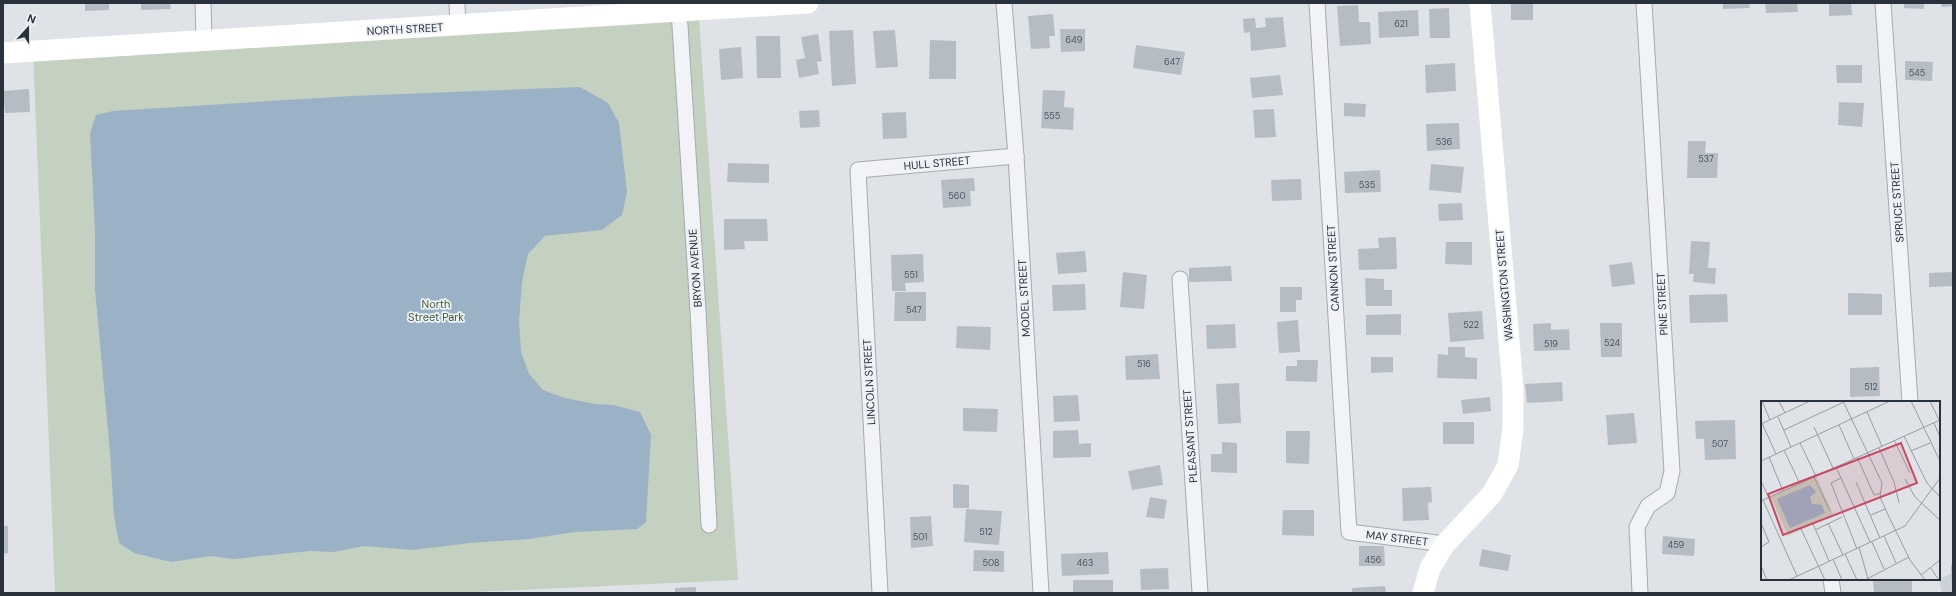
<svg xmlns="http://www.w3.org/2000/svg" width="1956" height="596" font-family="'DM Sans',sans-serif">
	<style>
		.built { fill: #cdd2d9 }
		.green { fill: #c5d1c0 }
		.water { fill: #9bb2c6 }
		.building { fill: #b6bcc4 }
		.lines { fill: none; stroke-linecap: round; stroke-linejoin: round }
		.street-casing { stroke: #a5aab1; stroke-width: 17 }
		.street { stroke: #f1f3f6; stroke-width: 15 }
		.secondary { stroke: #fff; stroke-width: 21 }
		.labels { text-anchor: middle; stroke-width: 3.5; stroke-linejoin: round; paint-order: stroke }
		.number-label { font-size: 9px; fill: #4c545f }
		.street-label { font-size: 11px; fill: #29313d; stroke: #eef1f5 }
		.park-label { font-size: 11px; fill: #3f5837; stroke: #eef1f5 }
		.inset-road { fill: none; stroke: #969ca3; stroke-width: 1 }
		.view { fill: #c74963; fill-opacity: 0.15; stroke: #c74963; stroke-width: 2 }
		.inset-edge { fill: none; stroke: #29313d; stroke-width: 2 }
	</style>
	<rect width="100%" height="100%" fill="#dfe3e7"/>
	<polygon class="built" points="1953,573 1953,593 1942,593 1939,579"/>
	<polygon class="green" points="699,18 738,580 451,593 55,593 33,51"/>
	<polygon class="water" points="580,87 608,103 619,123 627,192 622,215 602,230 545,236 528,254 522,282 519,321 521,352 529,374 543,390 565,398 595,404 614,405 640,412 651,435 646,522 637,529 575,532 529,539 470,543 413,550 364,546 334,552 311,551 233,559 211,556 171,562 134,553 119,543 114,516 110,452 95,290 95,232 90,133 96,115 113,111 351,96"/>
	<g class="building">
		<polygon points="85,3 109,3 109,10 85,11"/>
		<polygon points="141,3 170,3 171,9 141,10"/>
		<rect x="1511" y="3" width="22" height="17"/>
		<polygon points="1723,3 1749,3 1750,8 1723,9"/>
		<polygon points="1765,3 1797,3 1798,12 1766,13"/>
		<polygon points="1829,3 1851,3 1852,15 1829,16"/>
		<polygon points="1904,3 1924,3 1924,9 1904,8"/>
		<polygon points="1941,3 1953,3 1953,6 1942,7"/>
		<polygon points="1358,5 1359,22 1370,22 1371,44 1340,46 1337,6"/>
		<polygon points="1449,8 1450,38 1430,38 1429,9"/>
		<polygon points="1418,10 1419,36 1379,38 1378,12"/>
		<polygon points="1053,14 1055,36 1049,36 1050,48 1031,49 1028,16"/>
		<polygon points="1283,17 1286,47 1251,51 1250,32 1244,33 1243,19 1255,18 1256,28 1266,27 1265,18"/>
		<polygon points="1060,29 1085,29 1085,51 1061,52"/>
		<polygon points="853,30 856,84 832,86 829,31"/>
		<polygon points="895,30 898,67 876,68 873,31"/>
		<polygon points="818,34 822,61 817,62 819,74 799,78 796,60 805,58 801,37"/>
		<polygon points="756,36 780,36 781,78 757,78"/>
		<polygon points="930,40 956,41 956,79 929,79"/>
		<polygon points="1136,45 1185,52 1181,75 1133,68"/>
		<polygon points="741,47 743,78 721,80 719,49"/>
		<polygon points="1905,61 1933,62 1932,81 1905,80"/>
		<polygon points="1455,63 1456,91 1426,93 1425,65"/>
		<polygon points="1836,65 1862,65 1862,83 1837,83"/>
		<polygon points="1280,75 1283,95 1252,98 1250,78"/>
		<polygon points="29,89 30,112 5,113 3,91"/>
		<polygon points="1043,90 1065,91 1064,107 1074,108 1073,130 1041,128"/>
		<polygon points="1839,102 1864,103 1862,127 1838,125"/>
		<polygon points="1344,103 1366,104 1365,117 1344,116"/>
		<polygon points="1274,109 1276,137 1255,138 1253,110"/>
		<polygon points="819,110 820,127 800,128 799,111"/>
		<polygon points="906,112 907,138 883,139 882,113"/>
		<polygon points="1459,123 1460,149 1427,151 1426,124"/>
		<polygon points="1688,141 1706,141 1705,153 1718,153 1717,178 1687,178"/>
		<polygon points="728,163 769,164 769,183 727,182"/>
		<polygon points="1431,164 1464,167 1461,193 1429,190"/>
		<polygon points="1380,170 1381,192 1345,193 1344,172"/>
		<polygon points="974,178 975,191 970,191 971,206 943,208 941,180"/>
		<polygon points="1301,179 1302,200 1272,201 1271,180"/>
		<polygon points="1462,203 1463,220 1439,221 1438,204"/>
		<polygon points="724,219 767,219 768,241 744,241 745,249 724,250"/>
		<polygon points="1396,237 1397,269 1359,270 1358,249 1379,248 1378,238"/>
		<polygon points="1691,241 1710,242 1708,268 1716,268 1715,284 1693,282 1694,274 1689,274"/>
		<polygon points="1446,242 1472,242 1472,265 1445,264"/>
		<polygon points="1085,251 1087,272 1058,274 1056,253"/>
		<polygon points="923,254 924,282 905,283 906,291 892,291 891,255"/>
		<polygon points="1632,262 1635,284 1612,287 1609,265"/>
		<polygon points="1231,266 1232,281 1189,282 1189,268"/>
		<polygon points="1123,272 1147,275 1144,309 1120,307"/>
		<polygon points="1952,272 1953,286 1929,287 1929,273"/>
		<polygon points="1365,278 1384,279 1384,290 1392,290 1392,306 1366,306"/>
		<polygon points="1085,284 1086,310 1053,311 1052,285"/>
		<polygon points="1280,287 1302,287 1302,300 1296,300 1296,312 1280,312"/>
		<polygon points="895,292 926,292 926,321 894,321"/>
		<polygon points="1848,293 1882,294 1882,315 1848,315"/>
		<polygon points="1727,294 1728,322 1690,323 1689,295"/>
		<polygon points="1482,311 1484,339 1450,342 1448,313"/>
		<polygon points="1401,314 1401,335 1366,335 1366,315"/>
		<polygon points="1298,320 1300,352 1279,353 1277,322"/>
		<polygon points="1551,323 1551,330 1569,329 1570,350 1534,351 1533,324"/>
		<polygon points="1600,323 1622,323 1622,357 1601,357"/>
		<polygon points="1235,324 1236,348 1207,349 1206,325"/>
		<polygon points="957,326 991,327 990,350 956,348"/>
		<polygon points="1448,347 1465,347 1465,357 1477,358 1477,379 1437,378 1438,354 1448,355"/>
		<polygon points="1158,354 1160,379 1126,380 1125,356"/>
		<polygon points="1371,357 1393,357 1393,372 1371,373"/>
		<polygon points="1297,360 1318,360 1317,382 1286,381 1286,366 1297,366"/>
		<polygon points="1879,367 1880,396 1850,397 1850,368"/>
		<polygon points="1562,382 1563,401 1527,403 1525,384"/>
		<polygon points="1239,383 1241,423 1218,424 1216,384"/>
		<polygon points="1078,395 1080,421 1054,422 1053,396"/>
		<polygon points="1490,397 1491,411 1463,414 1461,400"/>
		<polygon points="963,408 998,409 997,432 963,431"/>
		<polygon points="1634,413 1637,443 1608,445 1606,415"/>
		<polygon points="1735,420 1736,459 1705,460 1704,439 1696,439 1695,421"/>
		<rect x="1443" y="422" width="31" height="22"/>
		<polygon points="1078,430 1079,444 1091,443 1091,457 1053,458 1053,431"/>
		<polygon points="1286,431 1310,431 1309,464 1286,463"/>
		<polygon points="1222,442 1237,443 1237,473 1211,472 1211,454 1222,454"/>
		<polygon points="1160,465 1163,485 1132,490 1128,471"/>
		<polygon points="953,484 969,485 969,508 953,508"/>
		<polygon points="1431,487 1432,502 1428,503 1429,520 1403,521 1402,488"/>
		<polygon points="1150,497 1167,500 1164,519 1146,517"/>
		<polygon points="966,509 1002,511 999,545 964,542"/>
		<polygon points="1283,510 1314,510 1314,536 1282,535"/>
		<polygon points="931,516 933,546 911,548 910,517"/>
		<polygon points="3,526 8,526 8,553 3,554"/>
		<polygon points="1663,536 1695,539 1694,556 1662,554"/>
		<polygon points="1359,546 1384,546 1385,566 1359,566"/>
		<polygon points="1482,549 1511,555 1508,571 1479,566"/>
		<polygon points="974,550 1004,551 1004,572 973,571"/>
		<polygon points="1108,552 1109,574 1062,576 1061,554"/>
		<polygon points="1951,565 1953,565 1953,593 1952,593"/>
		<polygon points="1168,568 1169,589 1141,590 1140,569"/>
		<polygon points="1873,579 1912,579 1912,593 1874,593"/>
		<rect x="1073" y="580" width="40" height="13"/>
		<polygon points="1385,586 1386,593 1352,593 1352,588"/>
		<polygon points="696,587 696,593 675,593 675,588"/>
	</g>
	<g class="lines">
		<g class="street-casing">
			<g id="street">
				<polyline points="203,3 204,40"/>
				<polyline points="457,3 458,26"/>
				<polyline points="1004,3 1016,156 1041,593"/>
				<polyline points="1317,3 1349,532 1445,544"/>
				<polyline points="1883,3 1910,402"/>
				<polyline points="679,10 698,311 709,525"/>
				<polyline points="1180,279 1200,593"/>
				<polyline points="1831,579 1833,593"/>
				<polyline points="880,593 858,170 1016,156"/>
				<polyline points="1640,593 1637,527 1648,506 1667,493 1672,471 1644,3"/>
			</g>
		</g>
		<use href="#street" class="street"/>
		<g class="secondary">
			<polyline points="3,53 808,3"/>
			<polyline points="1423,593 1430,568 1445,544 1492,494 1508,465 1513,428 1513,388 1480,3"/>
		</g>
	</g>
	<g class="labels">
		<g class="number-label">
			<text x="1401" y="27">621</text>
			<text x="1074" y="43">649</text>
			<text x="1172" y="65">647</text>
			<text x="1917" y="76">545</text>
			<text x="1052" y="119">555</text>
			<text x="1444" y="145">536</text>
			<text x="1706" y="162">537</text>
			<text x="1367" y="188">535</text>
			<text x="957" y="199">560</text>
			<text x="911" y="278">551</text>
			<text x="914" y="313">547</text>
			<text x="1471" y="328">522</text>
			<text x="1612" y="346">524</text>
			<text x="1551" y="347">519</text>
			<text x="1144" y="367">516</text>
			<text x="1871" y="390">512</text>
			<text x="1720" y="447">507</text>
			<text x="986" y="535">512</text>
			<text x="920" y="540">501</text>
			<text x="1676" y="548">459</text>
			<text x="1373" y="563">456</text>
			<text x="991" y="566">508</text>
			<text x="1085" y="566">463</text>
		</g>
		<g class="street-label">
			<text transform="translate(405 29) rotate(-3)" y="4">NORTH STREET</text>
			<text transform="translate(937 163) rotate(-5)" y="4">HULL STREET</text>
			<text transform="translate(1897 202) rotate(-94)" y="4">SPRUCE STREET</text>
			<text transform="translate(695 268) rotate(-94)" y="4">BRYON AVENUE</text>
			<text transform="translate(1333 268) rotate(-93)" y="4">CANNON STREET</text>
			<text transform="translate(1504 285) rotate(-95)" y="4">WASHINGTON STREET</text>
			<text transform="translate(1024 298) rotate(-93)" y="4">MODEL STREET</text>
			<text transform="translate(1662 304) rotate(-93)" y="4">PINE STREET</text>
			<text transform="translate(869 382) rotate(-93)" y="4">LINCOLN STREET</text>
			<text transform="translate(1190 436) rotate(-94)" y="4">PLEASANT STREET</text>
			<text transform="translate(1397 538) rotate(7)" y="4">MAY STREET</text>
		</g>
		<g class="park-label">
			<text x="436" y="308">North<tspan x="436" dy="13">Street Park</tspan></text>
		</g>
	</g>
	<g transform="translate(1761 401)">
		<rect width="179" height="179" fill="#dfe3e7"/>
		<path d="M55,75l17,38 -45,22 -17,-39z" fill="#c5d1c0"/>
		<path d="M49,84l6,7 -6,5 2,7 10,1 3,8 -35,15 -13,-29z" fill="#9bb2c6"/>
		<path class="inset-road" d="M1,0l8,19M18,0l6,12M82,0l39,82 -2,14 9,20 21,43 15,20M150,0l29,60M169,0l9,19M106,11l15,34M17,16l13,30M0,20l15,33M173,22l6,14M0,23l49,-23M78,24l15,34M53,26l19,41M23,29l60,-28M143,35l23,47 13,14M133,39l16,33M39,42l16,33M118,47l15,34 5,21M23,49l16,34M150,50l19,-8M8,56l14,34M96,56l17,38 7,-2M0,60l129,-60M75,66l34,75M53,76l16,34M80,77l-10,5 26,66M144,78l10,18 25,23M0,80l8,17M95,81l24,56M2,99l34,76M0,100l179,-81M110,114l14,-6M0,122l8,19 -8,5M67,122l15,32M52,123l16,37M40,128l24,51M54,129l27,-13M123,135l12,27M111,141l12,27M98,146l9,32M84,153l12,26M72,158l9,21M0,165l6,14M169,166l9,13M160,174l19,-15M28,179l116,-54 35,-48M104,179l44,-23"/>
		<path class="view" d="M140,42l16,40 -134,52 -15,-41z"/>
		<rect width="179" height="179" class="inset-edge"/>
	</g>
	<rect width="1956" height="596" fill="none" stroke="#29313d" stroke-width="8"/>
	<g transform="translate(28 28) rotate(21)" stroke="#eef1f5" stroke-width="3" paint-order="stroke">
	<path d="M0-3L7 15L0 10L-7 15Z" fill="#29313d"/>
	<text y="-6" font-size="11" font-weight="bold" text-anchor="middle" fill="#29313d">N</text>
	</g>
</svg>
